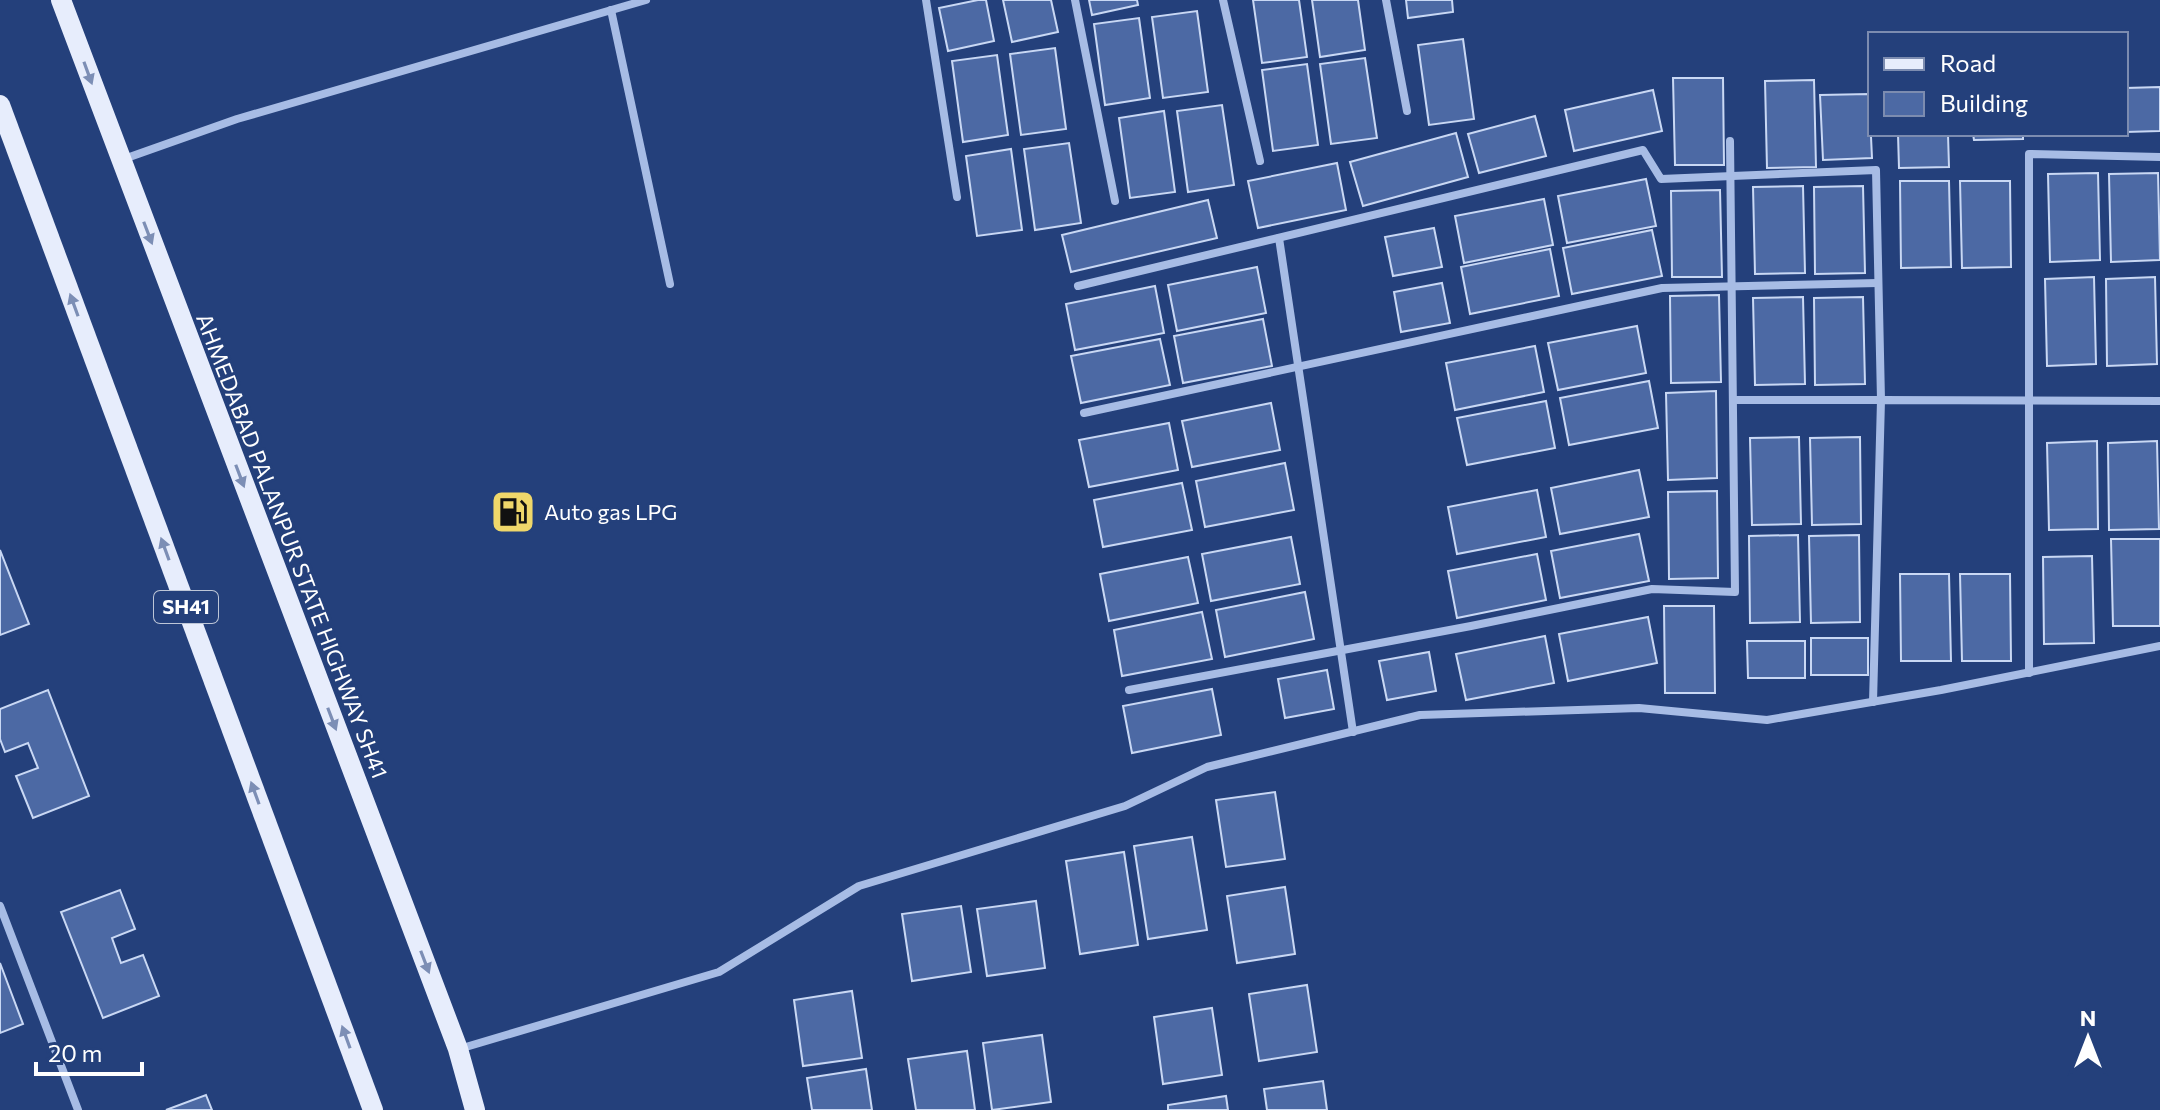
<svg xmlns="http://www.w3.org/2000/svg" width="2160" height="1110" font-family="Commissioner,sans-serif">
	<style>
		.building { fill: #4c69a4; stroke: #c9d8f4; stroke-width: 2 }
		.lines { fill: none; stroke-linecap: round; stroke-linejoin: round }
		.minor { stroke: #a7bce5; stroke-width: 8 }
		.primary { stroke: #e7edfc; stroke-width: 20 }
		.oneway { fill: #7c8eb5 }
		.labels { text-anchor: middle; stroke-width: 6; stroke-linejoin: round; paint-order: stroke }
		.shield { fill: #24407b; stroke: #bdc6d7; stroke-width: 2 }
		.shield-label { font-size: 20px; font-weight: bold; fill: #fff }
		.poi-label { font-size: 22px; fill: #fff; stroke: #24407b; text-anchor: start }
		.street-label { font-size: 22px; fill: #fff; stroke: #24407b }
	</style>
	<rect width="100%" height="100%" fill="#24407b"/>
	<g class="building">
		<polygon points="978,0 986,0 994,41 948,51 939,8"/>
		<polygon points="1003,0 1051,0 1058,32 1012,42"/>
		<polygon points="1089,0 1137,0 1138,5 1092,15"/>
		<polygon points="1253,0 1299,0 1307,57 1262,63"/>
		<polygon points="1312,0 1358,0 1365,50 1320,57"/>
		<polygon points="1406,0 1452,0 1453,12 1408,18"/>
		<polygon points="1197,11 1208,92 1163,98 1152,17"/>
		<polygon points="1139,18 1150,98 1105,105 1094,24"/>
		<polygon points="1463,39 1474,119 1429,125 1418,45"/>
		<polygon points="1055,48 1066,129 1021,135 1010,54"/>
		<polygon points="997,55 1008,135 963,142 952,61"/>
		<polygon points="1365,58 1377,138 1331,144 1320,64"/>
		<polygon points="1307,64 1318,145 1273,151 1262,70"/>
		<polygon points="1673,78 1723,78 1724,165 1675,165"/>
		<polygon points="1814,80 1816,167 1767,168 1765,81"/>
		<polygon points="2160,87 2160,131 2126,132 2126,88"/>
		<polygon points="1653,90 1662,131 1574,151 1565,110"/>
		<polygon points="1869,94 1872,158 1823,160 1820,95"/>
		<polygon points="1222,105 1234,185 1188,192 1177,111"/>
		<polygon points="1164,111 1175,192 1130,198 1119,118"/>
		<polygon points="1535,116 1546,156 1479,173 1468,134"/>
		<polygon points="1456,133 1468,177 1363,206 1350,162"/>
		<polygon points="1898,134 1948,134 1949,167 1899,168"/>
		<polygon points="1973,134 2023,134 2023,139 1974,140"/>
		<polygon points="1069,143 1081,223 1035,230 1024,149"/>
		<polygon points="1011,149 1022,230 977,236 966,156"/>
		<polygon points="1337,163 1346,210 1258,228 1248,181"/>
		<polygon points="2098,173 2100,260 2050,262 2048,174"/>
		<polygon points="2158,173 2160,260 2111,262 2109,174"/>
		<polygon points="1646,179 1656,226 1567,243 1558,196"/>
		<polygon points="1900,181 1949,181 1951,267 1901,268"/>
		<polygon points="1960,181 2010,181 2011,267 1962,268"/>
		<polygon points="1803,186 1805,273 1755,274 1753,187"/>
		<polygon points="1863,186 1865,273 1815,274 1814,187"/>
		<polygon points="1720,190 1722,277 1672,277 1671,191"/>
		<polygon points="1544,199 1553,245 1464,263 1455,216"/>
		<polygon points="1208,200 1217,238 1071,272 1062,235"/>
		<polygon points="1434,228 1442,267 1393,276 1385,237"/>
		<polygon points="1652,230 1662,276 1572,294 1563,248"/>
		<polygon points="1550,249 1559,296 1470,314 1461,267"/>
		<polygon points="1257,267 1266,313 1177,331 1168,285"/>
		<polygon points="2094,277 2096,364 2047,366 2045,279"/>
		<polygon points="2155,277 2157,364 2107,366 2106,279"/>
		<polygon points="1442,283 1450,323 1401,332 1394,292"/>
		<polygon points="1155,286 1164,333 1075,350 1066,304"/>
		<polygon points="1719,295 1721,382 1671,383 1670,296"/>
		<polygon points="1803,297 1805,384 1755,385 1753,298"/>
		<polygon points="1863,297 1865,384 1815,385 1814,298"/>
		<polygon points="1263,319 1272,366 1183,383 1174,336"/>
		<polygon points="1637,326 1646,373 1558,390 1548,343"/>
		<polygon points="1160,339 1170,385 1081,403 1071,356"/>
		<polygon points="1535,346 1544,392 1455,410 1446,363"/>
		<polygon points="1649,381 1658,428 1569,445 1560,398"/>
		<polygon points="1716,391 1717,478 1668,480 1666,393"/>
		<polygon points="1546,401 1555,448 1467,465 1457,418"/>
		<polygon points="1271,403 1280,450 1192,467 1182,421"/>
		<polygon points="1169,423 1178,470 1089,487 1079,440"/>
		<polygon points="1799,437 1801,524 1752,525 1750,438"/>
		<polygon points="1860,437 1861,524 1812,525 1810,438"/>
		<polygon points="2097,441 2098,529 2049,530 2047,443"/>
		<polygon points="2157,441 2159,529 2109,530 2108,443"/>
		<polygon points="1285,463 1294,510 1205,527 1196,481"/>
		<polygon points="1639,470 1649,517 1560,534 1551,488"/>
		<polygon points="1182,483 1192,530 1103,547 1094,500"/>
		<polygon points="1537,490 1546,537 1457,554 1448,507"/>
		<polygon points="1717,491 1718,578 1669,579 1668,492"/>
		<polygon points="1639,534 1649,581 1560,598 1551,551"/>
		<polygon points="1798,535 1800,622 1750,623 1749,536"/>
		<polygon points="1859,535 1860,622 1811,623 1809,536"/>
		<polygon points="1291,537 1300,584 1211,601 1202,554"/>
		<polygon points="2111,539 2160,539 2160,626 2113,626"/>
		<polygon points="0,550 29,624 0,635"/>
		<polygon points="1537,554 1546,600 1457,618 1448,571"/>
		<polygon points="2092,556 2094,643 2044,644 2043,557"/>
		<polygon points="1188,557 1198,603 1109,621 1100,574"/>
		<polygon points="1900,574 1949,574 1951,661 1901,661"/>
		<polygon points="1960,574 2010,574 2011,661 1962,661"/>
		<polygon points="1305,592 1314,639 1225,657 1216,610"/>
		<polygon points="1664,606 1714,606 1715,693 1665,693"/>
		<polygon points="1202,612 1212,659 1122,676 1114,630"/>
		<polygon points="1648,617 1657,663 1568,681 1559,634"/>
		<polygon points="1545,636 1554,683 1466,700 1456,654"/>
		<rect x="1811" y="638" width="57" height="37"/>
		<polygon points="1747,641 1805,641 1805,678 1748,678"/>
		<polygon points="1429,652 1436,691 1387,700 1379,661"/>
		<polygon points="1327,670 1334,709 1285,718 1278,679"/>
		<polygon points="1212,689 1221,735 1132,753 1123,706"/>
		<polygon points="48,690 89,796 33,818 16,776 38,768 28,743 5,752 0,739 0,709"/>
		<polygon points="1275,792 1285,859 1226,867 1216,800"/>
		<polygon points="1192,837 1207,930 1148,939 1134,846"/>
		<polygon points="1124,852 1138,945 1080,954 1066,861"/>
		<polygon points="1285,887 1295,954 1237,963 1227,896"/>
		<polygon points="120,890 135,929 112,938 121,963 143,955 159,996 103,1018 61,912"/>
		<polygon points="1036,901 1045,968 987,976 977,909"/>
		<polygon points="961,906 971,972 912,981 902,914"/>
		<polygon points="0,963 23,1024 0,1033"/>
		<polygon points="1307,985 1317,1052 1259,1061 1249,994"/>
		<polygon points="852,991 862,1058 803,1066 794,1000"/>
		<polygon points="1212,1008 1222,1075 1163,1084 1154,1017"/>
		<polygon points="1042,1035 1051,1102 992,1110 983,1043"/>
		<polygon points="967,1051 975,1110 916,1110 908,1059"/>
		<polygon points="866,1069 872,1110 812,1110 807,1078"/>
		<polygon points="1323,1081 1327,1110 1267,1110 1264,1089"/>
		<polygon points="206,1095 212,1110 166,1110"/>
		<polygon points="1226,1096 1228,1110 1168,1110 1168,1105"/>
	</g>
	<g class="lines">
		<g class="minor">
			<polyline points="926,0 957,197"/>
			<polyline points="1075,0 1115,201"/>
			<polyline points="1223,0 1260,161"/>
			<polyline points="1386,0 1407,111"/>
			<polyline points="611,10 670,284"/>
			<polyline points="121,160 237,119 646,0"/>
			<polyline points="1279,238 1353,732"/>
			<polyline points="1078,286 1643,150 1661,179 1876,170 1881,400 1733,400"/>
			<polyline points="1084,413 1662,288 1878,283"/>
			<polyline points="2029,673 2029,154 2160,157"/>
			<polyline points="1129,690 1471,626 1652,589 1735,592 1730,141"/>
			<polyline points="1873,702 1881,400 2160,401"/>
			<polyline points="0,906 78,1110"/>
			<polyline points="459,1049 719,972 859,886 1125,806 1207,767 1420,715 1639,708 1767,720 1941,690 2160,646"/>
		</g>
		<g class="primary">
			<polyline points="61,0 458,1049 475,1110"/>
			<polyline points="0,105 373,1110"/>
		</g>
	</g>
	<defs><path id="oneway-solid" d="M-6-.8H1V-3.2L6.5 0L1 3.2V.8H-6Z" transform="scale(2)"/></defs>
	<g class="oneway">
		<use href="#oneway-solid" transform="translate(88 73) rotate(70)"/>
		<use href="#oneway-solid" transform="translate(148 233) rotate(69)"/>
		<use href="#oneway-solid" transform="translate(74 305) rotate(-110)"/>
		<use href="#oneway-solid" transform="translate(240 476) rotate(69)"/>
		<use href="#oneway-solid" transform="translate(165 549) rotate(-110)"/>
		<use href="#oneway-solid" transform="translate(332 719) rotate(69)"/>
		<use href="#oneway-solid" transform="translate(255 793) rotate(-110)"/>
		<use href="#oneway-solid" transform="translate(425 962) rotate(69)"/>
		<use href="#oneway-solid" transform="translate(346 1037) rotate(-110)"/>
	</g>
	<defs>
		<g id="fuel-square" transform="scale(2.3)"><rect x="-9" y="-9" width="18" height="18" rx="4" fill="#efd76a" stroke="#24407b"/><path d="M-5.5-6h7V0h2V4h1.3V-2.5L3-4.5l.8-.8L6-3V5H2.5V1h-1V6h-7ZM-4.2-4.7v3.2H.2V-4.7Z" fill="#111"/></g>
	</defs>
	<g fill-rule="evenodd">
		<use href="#fuel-square" x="513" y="512"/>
	</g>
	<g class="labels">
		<rect class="shield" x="154" y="591" width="64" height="32" rx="6"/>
		<g class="shield-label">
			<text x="186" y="614">SH41</text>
		</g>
		<g class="poi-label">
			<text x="544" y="520">Auto gas LPG</text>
		</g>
		<g class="street-label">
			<text transform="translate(292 546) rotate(69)" y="8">AHMEDABAD PALANPUR STATE HIGHWAY SH41</text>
		</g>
	</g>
	<rect x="1868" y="32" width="260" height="104" fill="#24407b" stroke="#7c8cb0" stroke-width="2"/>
	<rect x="1884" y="58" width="40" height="12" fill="#e7edfc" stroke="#7c8cb0" stroke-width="2"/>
	<text x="1940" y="72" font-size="24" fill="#ffffff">Road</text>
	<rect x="1884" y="92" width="40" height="24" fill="#4c69a4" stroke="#7c8cb0" stroke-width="2"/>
	<text x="1940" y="112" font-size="24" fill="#ffffff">Building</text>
	<g transform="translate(2088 1038)" stroke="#24407b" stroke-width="6" paint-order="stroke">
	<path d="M0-6L14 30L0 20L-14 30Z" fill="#ffffff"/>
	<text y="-12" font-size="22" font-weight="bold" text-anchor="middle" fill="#ffffff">N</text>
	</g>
	<path d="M36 1062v12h106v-12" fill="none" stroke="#ffffff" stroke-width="4"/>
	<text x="48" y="1062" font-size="24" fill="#ffffff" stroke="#24407b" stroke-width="6" paint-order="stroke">20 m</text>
</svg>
